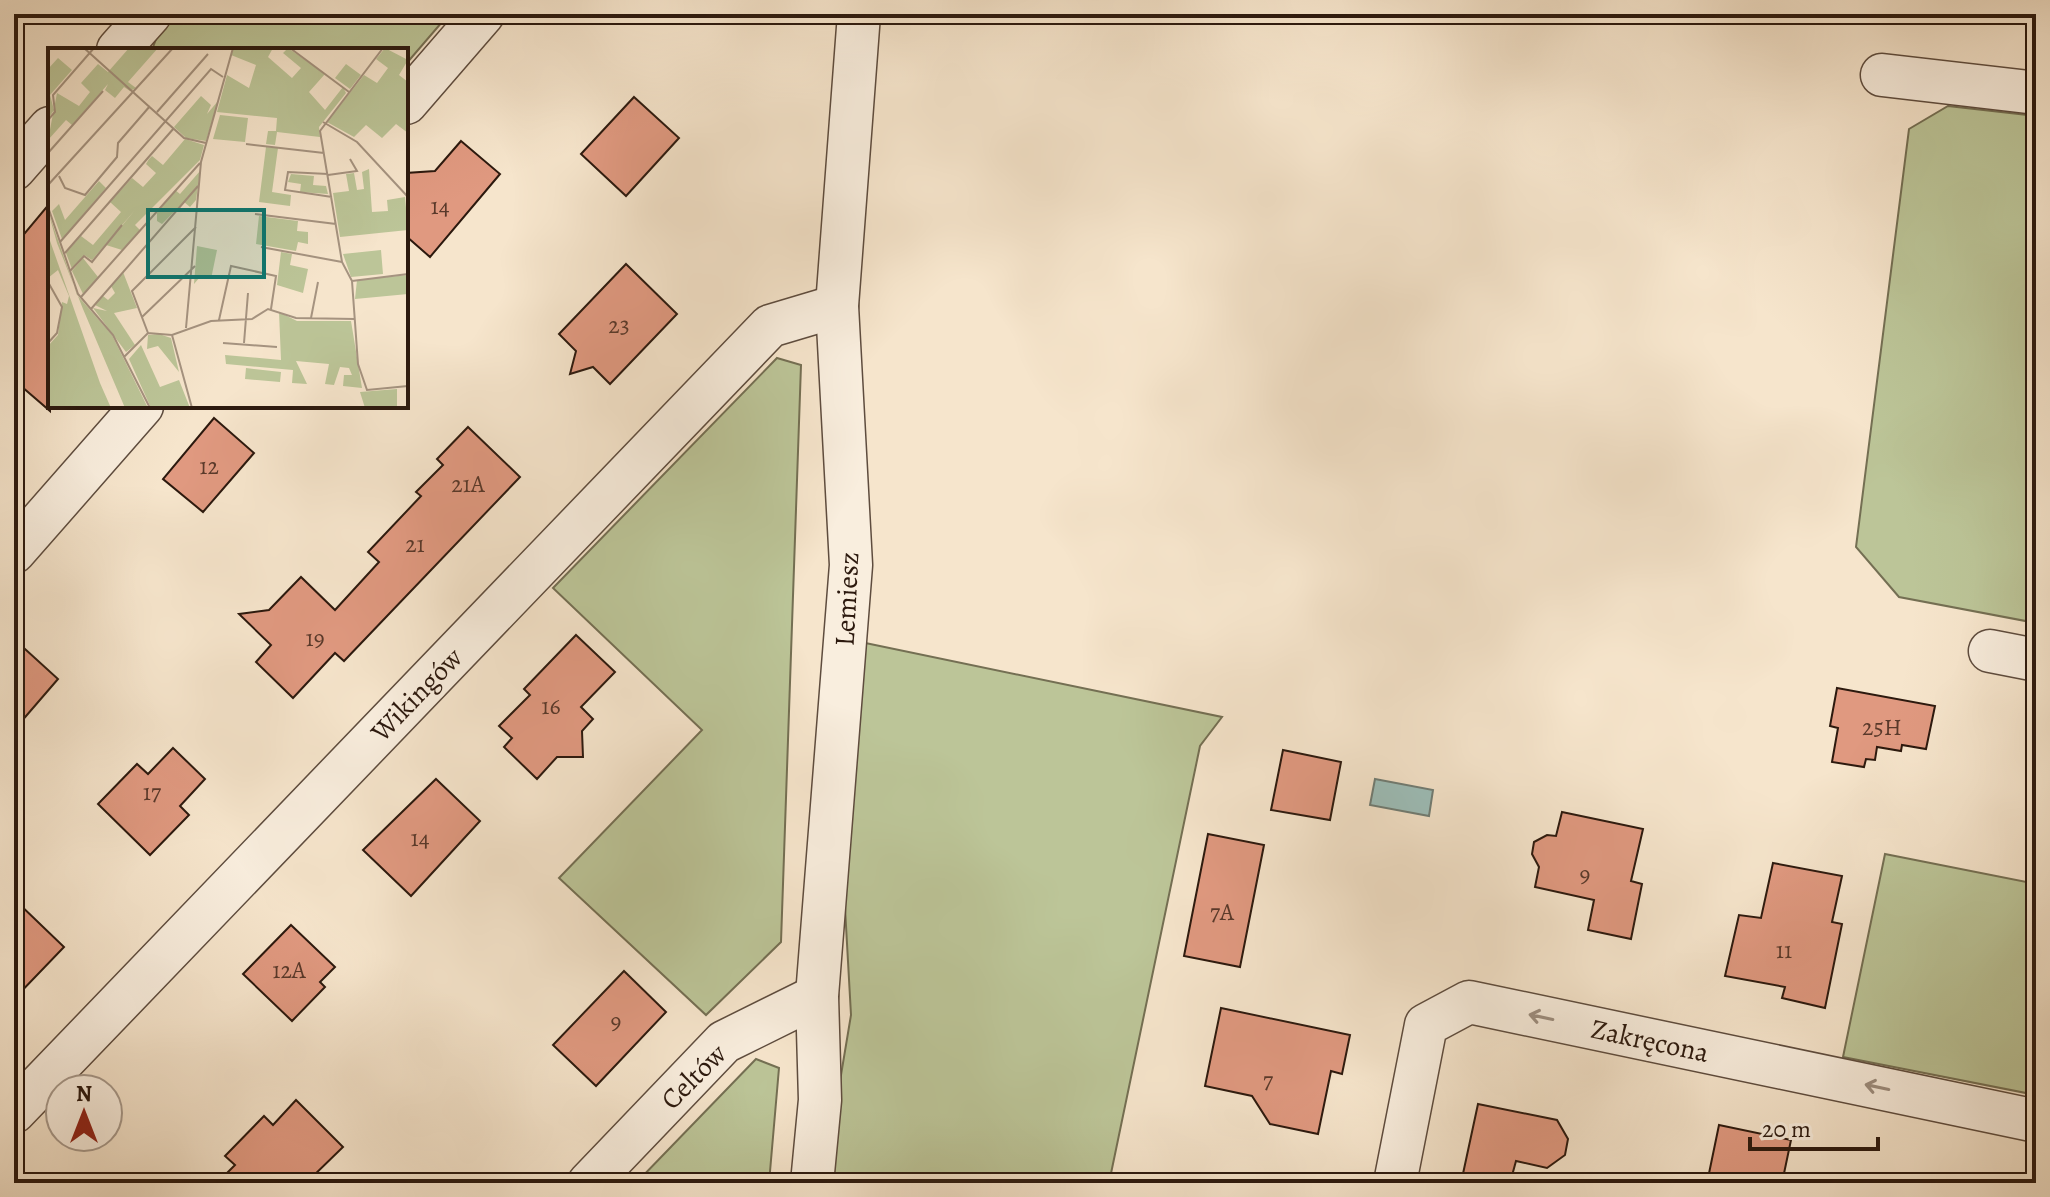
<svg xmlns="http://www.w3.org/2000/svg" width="2050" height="1197" font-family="Alegreya,serif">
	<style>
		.green { fill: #bcc598; stroke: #746f53; stroke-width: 2 }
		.water { fill: #9dbfba; stroke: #707d75; stroke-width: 2 }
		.building { fill: #e09980; stroke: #2c190e; stroke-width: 2 }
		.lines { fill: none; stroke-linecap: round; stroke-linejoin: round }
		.street-casing { stroke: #5e4c3e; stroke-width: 45 }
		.street { stroke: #f9eede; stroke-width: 42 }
		.oneway { stroke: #9d8e80 }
		.labels { text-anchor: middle; stroke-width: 8; stroke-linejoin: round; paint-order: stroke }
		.number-label { font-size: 24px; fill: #59392a }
		.street-label { font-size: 28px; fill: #2c190e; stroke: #f9eede }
		.inset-road { fill: none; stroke: #a59380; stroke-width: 2 }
		.view { fill: #0f766e; fill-opacity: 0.15; stroke: #0f766e; stroke-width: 4 }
		.inset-edge { fill: none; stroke: #2c190e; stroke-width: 4 }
	</style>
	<rect width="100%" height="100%" fill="#f6e5cc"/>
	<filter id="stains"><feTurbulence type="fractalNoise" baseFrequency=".0025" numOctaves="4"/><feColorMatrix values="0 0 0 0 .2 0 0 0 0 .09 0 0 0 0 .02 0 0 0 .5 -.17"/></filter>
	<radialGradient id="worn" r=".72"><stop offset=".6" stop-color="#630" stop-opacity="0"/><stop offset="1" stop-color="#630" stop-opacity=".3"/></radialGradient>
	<g class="green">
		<polygon points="171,14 449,14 406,64 406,50 152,50 160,28"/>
		<polygon points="1948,106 2036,116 2036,623 1899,597 1856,547 1909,129"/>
		<polygon points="777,358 801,365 781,942 706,1015 559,878 702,730 553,588"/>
		<polygon points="851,640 1222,717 1200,746 1109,1183 823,1183 851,1015 844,890"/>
		<polygon points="1885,854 2036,884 2036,1095 1843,1057"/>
		<polygon points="756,1059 779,1068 769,1183 636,1183"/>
	</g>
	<polygon class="water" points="1375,779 1433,790 1429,816 1370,805"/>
	<g class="building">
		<polygon points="634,97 679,138 626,196 581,154"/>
		<polygon points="461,141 500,174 430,257 406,236 406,173 435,171"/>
		<polygon points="50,203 50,411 14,380 14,246"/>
		<polygon points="626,264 677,314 610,384 593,367 570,374 576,351 559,334"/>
		<polygon points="214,418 254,453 203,512 163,479"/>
		<polygon points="468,427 520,477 344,661 335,653 293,698 256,662 271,645 239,614 269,610 301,577 335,610 379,562 368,552 421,496 416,492 443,465 437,459"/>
		<polygon points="576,635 615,672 581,707 593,719 582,731 583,757 557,757 537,779 504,747 512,738 499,726 530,695 524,689"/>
		<polygon points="14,639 58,679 14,730"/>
		<polygon points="1837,688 1935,706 1926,749 1902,745 1901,751 1877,747 1875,760 1866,759 1864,767 1832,762 1838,728 1830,726"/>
		<polygon points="173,748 205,779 180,806 189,815 150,855 98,804 137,764 148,774"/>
		<polygon points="1283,750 1341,762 1330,820 1271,810"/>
		<polygon points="436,779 480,821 411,896 363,850"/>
		<polygon points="1562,812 1643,829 1631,881 1642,884 1631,939 1588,930 1594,900 1535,887 1539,867 1532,854 1534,842 1547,835 1556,836"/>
		<polygon points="1208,834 1264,845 1240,967 1184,956"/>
		<polygon points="1773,863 1842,876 1832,922 1842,924 1825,1008 1782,998 1785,987 1725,976 1739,915 1761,918"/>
		<polygon points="14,899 64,947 14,999"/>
		<polygon points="291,925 335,967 320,982 325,987 292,1021 243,974"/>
		<polygon points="624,971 666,1012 596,1086 553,1045"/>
		<polygon points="1221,1008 1350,1035 1342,1074 1331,1071 1318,1134 1270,1124 1252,1096 1205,1086"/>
		<polygon points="296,1100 343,1147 306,1183 217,1183 235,1165 225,1156 264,1116 273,1125"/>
		<polygon points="1478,1104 1557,1120 1568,1139 1565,1155 1547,1168 1516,1161 1510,1183 1461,1183"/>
		<polygon points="1719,1125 1791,1140 1782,1183 1707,1183"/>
	</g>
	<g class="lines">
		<g class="street-casing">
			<g id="street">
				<polyline points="118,50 150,14"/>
				<polyline points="1882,75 2036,93"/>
				<polyline points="406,103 483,14"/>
				<polyline points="14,169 50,128"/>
				<polyline points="14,552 142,406"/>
				<polyline points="1990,651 2036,660"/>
				<polyline points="14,1112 770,326 837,306"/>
				<polyline points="589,1183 724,1042 817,996"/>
				<polyline points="812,1183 820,1100 817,996 851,565 837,306 859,14"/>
				<polyline points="1395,1183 1426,1025 1469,1002 2036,1121"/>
			</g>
		</g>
		<use href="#street" class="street"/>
	</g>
	<defs><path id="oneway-shaft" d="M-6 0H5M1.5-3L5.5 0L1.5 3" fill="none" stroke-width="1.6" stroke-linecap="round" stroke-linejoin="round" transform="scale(2)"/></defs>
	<g class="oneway">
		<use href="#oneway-shaft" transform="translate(1541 1017) rotate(-168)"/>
		<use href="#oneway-shaft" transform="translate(1877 1087) rotate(-168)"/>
	</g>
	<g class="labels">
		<g class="number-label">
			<text x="440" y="214">14</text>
			<text x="619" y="333">23</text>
			<text x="209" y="474">12</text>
			<text x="468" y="492">21A</text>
			<text x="415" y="552">21</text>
			<text x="315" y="646">19</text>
			<text x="551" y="714">16</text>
			<text x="1882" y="735">25H</text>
			<text x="152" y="800">17</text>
			<text x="420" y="846">14</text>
			<text x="1585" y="882">9</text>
			<text x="1222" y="920">7A</text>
			<text x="1784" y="958">11</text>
			<text x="289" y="978">12A</text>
			<text x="616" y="1029">9</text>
			<text x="1268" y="1088">7</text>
		</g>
		<g class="street-label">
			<text transform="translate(846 599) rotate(-87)" y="10">Lemiesz</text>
			<text transform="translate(416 694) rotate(-46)" y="10">Wikingów</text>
			<text transform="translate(1650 1040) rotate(12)" y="10">Zakręcona</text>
			<text transform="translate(693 1076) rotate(-45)" y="10">Celtów</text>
		</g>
	</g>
	<g transform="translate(48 48)">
		<rect width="360" height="360" fill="#f6e5cc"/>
		<path d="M81,0h29l-30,34 8,6 -6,3 -6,-4 -9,11 -10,-8 3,-6 -36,41 -6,-5 -18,20 9,-47 22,13 11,-14 -9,-9 17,-19 10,8zM186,0h39l-5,9 24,21 9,-10 -18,-15 5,-5 37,26 -16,18 16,18 18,-23 3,6 -27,34 1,10 -43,-5 -2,13 -9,-1 2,-13h8l1,-13 -60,-6 10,-37 22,13 7,-23 -25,-10zM337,0l23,12 -9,15 9,7v51l-12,-9 -14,14 -16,-13 -12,12 -27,-15 37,-47 13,8 11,-15 -12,-9zM10,10l14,12 -22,25 4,15 -6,9v-50zM298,16l15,11 -11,14 -15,-11zM153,48l10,9 -4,9 11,-13 -12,40 -20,-3 -12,-11zM172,67l28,3 -3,24 -32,-3zM137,91l19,6 -4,15 -65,65 5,5 -18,20 -16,-5 29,-35 -43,50 -8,-5 -12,14 -6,-16 15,-17 12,9 28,-33 -11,-10 22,-24 11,9 13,-14 -10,-9 3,-5 3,-3 11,9zM218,99l12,1 -6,44 19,3 -1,11 -31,-4zM321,121l3,43 16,-1 -1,-11 18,-3 3,33 -68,7 -7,-44 16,-2 -3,-17 8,-1 3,17 7,-1 -2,-17zM152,123l-4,29 -6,7 -6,-5 -22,22 -5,-3v-8l18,-23 5,4zM243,126l23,2 -1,9 13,1 2,8 -28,-2 1,-8 -13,-2zM51,133l7,7 -44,51 -10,-28 7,-7 6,16zM0,163l29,84 35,40 36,73h-23l-42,-99 -26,-66zM211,168l39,5 -1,10 11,1v12l-10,-2 -2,9 -40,-7zM0,187l52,148 11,25h-63v-62l10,-11 4,-33 5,2 2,-8 -11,-26 -10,8zM149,198l20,4 -6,29 -11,-2 -6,7zM333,202l2,24 -32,3 -8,-23zM233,204l11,2 -2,11 18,4 -5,24 -26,-8zM35,210l15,19 -15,17 -11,-23zM75,224l14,36 -23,5 21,32 -9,7 -33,-44 14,3 -12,-6 8,-9 5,4 7,-7 -4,-7zM360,227v19l-53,5 2,-19zM231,264l18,9h54l11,67 -19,-2 1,-11h8l-3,-7 -9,-1 -6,18 -9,-1 4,-20 -33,-3 11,23 -15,-1 1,-13 -67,-6 -1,-9 56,5zM111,286l12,4 8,34 -21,-26 -11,3 1,-14zM93,297l19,42 19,-7 11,28h-39l-22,-49zM198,320l35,4 -1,10 -35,-3zM349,341v19h-32l-5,-16z" fill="#bcc598"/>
		<path class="inset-road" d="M36,0l100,90 22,5M242,0l59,44M335,0l-63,83 22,131 10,19 6,83 9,26 41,-4M109,64l51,-58M0,72l7,-8 -2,-17 41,-47M275,74l34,20 51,55M198,96l78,9M0,105l55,-62M280,126l-40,-2 -3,18 47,7M280,127l29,-4 -7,-12M11,128l6,12 20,7 32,-38 1,-14 32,-37M0,137l125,-137M0,159l30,87 35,41 37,73M207,166l81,10M12,194l151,-173 12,8M213,199l81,15M17,205l109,-125M22,223l14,-15 8,6 30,-37M304,233l56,-7M0,234l14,25 -5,26 -9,10M33,249l119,-134M43,261l107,-123M94,269l53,-51M263,270l7,-36M171,272l12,-54 45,10 -5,33M138,280l15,-166 32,-114M100,285l-16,-42 64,-64M124,287l20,73M175,295l54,4M196,295l4,-50M76,309l24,-24 24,2 39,-14 41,-2 16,-10 28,9 59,1"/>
		<path class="view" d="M100,162h116v67h-116z"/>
		<rect width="360" height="360" class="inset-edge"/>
	</g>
	<rect width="2050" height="1197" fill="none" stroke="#f6e5cc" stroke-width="48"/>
	<rect x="16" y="16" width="2018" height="1165" fill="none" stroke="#2c190e" stroke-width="4"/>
	<rect x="24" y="24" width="2002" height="1149" fill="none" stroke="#2c190e" stroke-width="2"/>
	<g transform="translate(84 1113)"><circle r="38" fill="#f9eede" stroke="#a7998b" stroke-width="2"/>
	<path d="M0-6L14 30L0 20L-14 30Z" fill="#8f2418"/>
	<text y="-12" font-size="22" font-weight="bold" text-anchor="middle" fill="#2c190e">N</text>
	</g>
	<path d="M1750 1137v12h128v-12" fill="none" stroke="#2c190e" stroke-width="4"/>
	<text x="1762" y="1137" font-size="24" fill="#2c190e" stroke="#f9eede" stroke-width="6" paint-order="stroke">20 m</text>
	<rect width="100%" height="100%" filter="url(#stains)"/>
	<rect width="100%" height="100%" fill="url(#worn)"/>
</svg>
